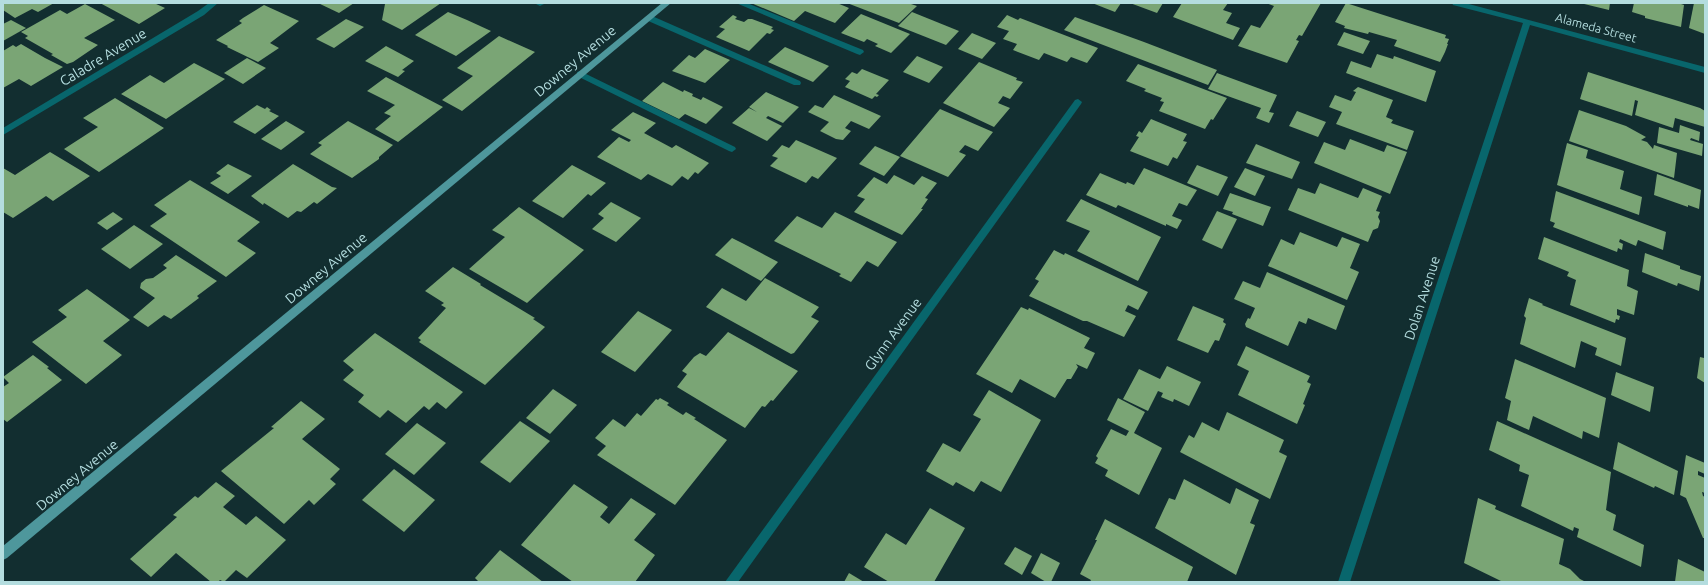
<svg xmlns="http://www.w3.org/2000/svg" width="1708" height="585" font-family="Ubuntu,sans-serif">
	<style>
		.building { fill: #7aa575 }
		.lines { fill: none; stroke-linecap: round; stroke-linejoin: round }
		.minor { fill: #08666c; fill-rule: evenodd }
		.major { fill: #4e979c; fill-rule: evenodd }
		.labels { text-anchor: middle; stroke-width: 4; stroke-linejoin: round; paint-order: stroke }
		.far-street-label { font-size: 12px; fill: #b4dddf; stroke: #122e30 }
		.street-label { font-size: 14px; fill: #b4dddf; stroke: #122e30 }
	</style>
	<rect width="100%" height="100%" fill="#122e30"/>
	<g class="building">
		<polygon points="3,3 54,3 38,12 32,9 15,18 3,10"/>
		<polygon points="100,3 154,3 165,8 139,24"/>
		<polygon points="318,3 354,3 339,13"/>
		<polygon points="382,3 441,3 402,30 382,20 385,4"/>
		<polygon points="751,3 837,3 849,8 835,23 805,11 794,21"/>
		<polygon points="847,3 908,3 917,6 899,23"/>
		<polygon points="1092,3 1121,3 1115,12"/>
		<polygon points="1130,3 1163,3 1157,13"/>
		<polygon points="1182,3 1228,3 1223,10 1232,13 1226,23 1240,28 1233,40 1173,17"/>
		<polygon points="1266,3 1321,3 1302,36 1299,35 1296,40 1299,41 1287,63 1238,46 1251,25 1260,28 1274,6"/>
		<polygon points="1346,3 1446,35 1445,38 1449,39 1447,44 1448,44 1445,52 1440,62 1394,46 1397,40 1369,32 1368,34 1344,28 1345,26 1335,22"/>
		<polygon points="1580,3 1610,3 1609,10"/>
		<polygon points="1634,3 1678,3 1684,5 1681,27 1645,18 1645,16 1632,12"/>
		<polygon points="1694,3 1705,3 1705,34 1689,28"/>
		<polygon points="85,4 115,20 84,38 98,45 73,62 67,64 51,55 53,54 25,38 28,36 21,32 60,10 67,14"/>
		<polygon points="264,5 299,21 270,43 279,48 258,62 227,47 228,46 216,40 242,23 239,21 243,18"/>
		<polygon points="448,12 467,20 491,31 456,56 415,35"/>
		<polygon points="912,12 959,31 946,45 898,26"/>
		<polygon points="861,14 910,34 891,53 875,46 878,44 867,39 864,42 841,33"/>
		<polygon points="733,15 737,17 735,19 744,22 748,19 752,19 773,27 771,29 774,30 770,34 767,33 749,51 716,37 725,29 719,27"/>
		<polygon points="1007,15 1018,20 1020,18 1098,48 1087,63 1071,57 1067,62 1044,53 1039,60 1013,50 1017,44 1003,39 1009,31 997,27"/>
		<polygon points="1075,17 1144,42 1217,70 1208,85 1064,30"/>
		<polygon points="346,19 364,27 334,48 316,39"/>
		<polygon points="11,20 26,28 3,41 3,24"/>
		<polygon points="1344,32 1370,41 1363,54 1337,45"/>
		<polygon points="972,33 996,43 982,59 958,49"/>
		<polygon points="499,36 535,52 462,111 442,100 473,76 457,68"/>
		<polygon points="21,44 45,58 63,67 31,86 19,79 3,88 3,51 13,45 16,47"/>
		<polygon points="386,46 414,61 402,70 405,71 398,77 365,61"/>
		<polygon points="785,47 829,66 813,82 768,62"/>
		<polygon points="705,49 730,60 705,83 672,71 689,55 695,58"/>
		<polygon points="1377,54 1393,59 1394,56 1436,71 1426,102 1346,73 1351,61 1371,68"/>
		<polygon points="917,56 943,67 929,83 903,72"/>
		<polygon points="247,58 266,68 243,84 224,73"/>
		<polygon points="979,62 1017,78 1016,80 1023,82 1010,99 1003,96 998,103 1010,108 994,127 943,103"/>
		<polygon points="194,63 225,79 166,119 121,94 150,75 164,83"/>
		<polygon points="1138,64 1227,98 1213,120 1211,119 1205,129 1159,111 1164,102 1160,101 1162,98 1144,91 1146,89 1126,81"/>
		<polygon points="862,69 889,80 876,94 879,95 877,97 875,96 872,99 845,87 850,81 845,79 852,72 857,74"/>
		<polygon points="1588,72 1700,108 1705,111 1705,127 1675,118 1673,128 1635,115 1638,101 1635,100 1632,116 1580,99"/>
		<polygon points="1217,73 1277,95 1269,112 1274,113 1269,123 1256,118 1261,108 1208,89"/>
		<polygon points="386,77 443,107 398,142 375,129 391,116 384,113 395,105 367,91"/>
		<polygon points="663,82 683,92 684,90 693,94 692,96 701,100 703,97 723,107 706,124 685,114 679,119 642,101"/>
		<polygon points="1358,87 1393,100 1386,117 1393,120 1391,123 1414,131 1407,150 1336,124 1342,112 1329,107 1335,95 1351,101 1356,92 1353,91"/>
		<polygon points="766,92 799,107 783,123 768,116 766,118 782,126 767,141 732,123 749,108 757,112 749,107"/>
		<polygon points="834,95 881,116 869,129 851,121 845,128 851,131 843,140 836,139 820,131 829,122 808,112 815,105 823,108"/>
		<polygon points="115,98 164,128 99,172 64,149 98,127 83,118"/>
		<polygon points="257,105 265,109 267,107 271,110 269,111 279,116 255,134 233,122"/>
		<polygon points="940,109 993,132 978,151 965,145 959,152 966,155 948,177 900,156"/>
		<polygon points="1579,110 1626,126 1646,137 1641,140 1647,142 1653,149 1654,145 1677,153 1674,178 1569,141"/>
		<polygon points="1297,111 1326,122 1318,137 1289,126"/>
		<polygon points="633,112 656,123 644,133 672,148 676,145 709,163 698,174 695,172 688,180 682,176 672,186 648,174 641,180 597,157 619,137 629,142 631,140 611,130"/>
		<polygon points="1151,119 1187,134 1183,141 1187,142 1177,159 1173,157 1168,166 1130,151 1139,137 1136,136 1139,131 1142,133"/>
		<polygon points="286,121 305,132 281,150 261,139"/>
		<polygon points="348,121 393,145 379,157 379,159 352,178 310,154 322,145 318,143"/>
		<polygon points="1680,125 1700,132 1699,141 1691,138 1690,140 1703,144 1702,156 1657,143 1659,127 1679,133"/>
		<polygon points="1350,139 1384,152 1387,145 1407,152 1390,194 1314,163 1324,142 1345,150"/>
		<polygon points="796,140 837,158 818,179 812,176 806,183 770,166 778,158 772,156 782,145 789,148"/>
		<polygon points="1567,143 1588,150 1586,158 1624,171 1620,189 1642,197 1639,215 1557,185"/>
		<polygon points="1256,144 1300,162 1292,179 1246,163"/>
		<polygon points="875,146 900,157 884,176 859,164"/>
		<polygon points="50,152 90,176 53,201 46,196 13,218 3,212 3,168 15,175"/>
		<polygon points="228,164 252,176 228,194 210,183 221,176 216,173"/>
		<polygon points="293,164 332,187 337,188 317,204 314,202 301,212 297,211 288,218 264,203 263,205 251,196"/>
		<polygon points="572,165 606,183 591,196 588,194 563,218 532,201"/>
		<polygon points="1197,165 1228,177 1218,196 1187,183"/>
		<polygon points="1144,168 1197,190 1187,206 1179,203 1172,216 1182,220 1177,229 1166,224 1166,226 1118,205 1116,208 1086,195 1100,173 1126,184 1127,182 1134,185"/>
		<polygon points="1245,168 1265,176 1255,196 1234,187"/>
		<polygon points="1657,174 1701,190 1699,209 1688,205 1688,207 1654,195"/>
		<polygon points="894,175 914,185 922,176 937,183 925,198 928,199 921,209 923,209 902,235 854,212 865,199 857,196 874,177 887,184"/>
		<polygon points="190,180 260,222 237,241 256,253 226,277 150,226 167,214 154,205"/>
		<polygon points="1320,183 1358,198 1363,188 1382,196 1376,211 1380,212 1378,217 1380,221 1378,228 1373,230 1368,242 1288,210 1298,188 1315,194"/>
		<polygon points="1556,191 1666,232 1663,250 1638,240 1636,246 1620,239 1619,242 1623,244 1622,250 1618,248 1617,252 1553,227 1555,223 1550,221"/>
		<polygon points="1230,193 1271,207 1263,226 1232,214 1233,212 1223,209"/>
		<polygon points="1081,199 1161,237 1138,281 1077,251 1090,231 1066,221"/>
		<polygon points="611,202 641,218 616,242 592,229 604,218 598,214"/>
		<polygon points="519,207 584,250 527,303 469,269 505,237 492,230"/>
		<polygon points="1217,211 1237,219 1222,249 1202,240"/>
		<polygon points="113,212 123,219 107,230 97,223"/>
		<polygon points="835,212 897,242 878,267 867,261 851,282 839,276 841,274 774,241 797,216 822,228"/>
		<polygon points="134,225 163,244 130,269 101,249"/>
		<polygon points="1300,232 1337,247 1342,237 1360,244 1350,268 1359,272 1347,300 1268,266 1281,239 1294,245"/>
		<polygon points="1544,237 1629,270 1627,286 1638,291 1634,315 1617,309 1617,315 1620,316 1619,320 1616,319 1615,323 1570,305 1576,280 1567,276 1569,272 1538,259"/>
		<polygon points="732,238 744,244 778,262 761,281 715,255"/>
		<polygon points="1054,250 1064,255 1065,253 1148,292 1138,310 1128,305 1125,311 1136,316 1124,337 1087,321 1083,321 1029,296 1039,281 1035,279"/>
		<polygon points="1645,253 1680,266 1680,269 1701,276 1699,291 1678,283 1677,286 1642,272"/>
		<polygon points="176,255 217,281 197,296 199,298 171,319 164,315 148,327 133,317 155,298 140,288 141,283 146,279 153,278 167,268 163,265"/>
		<polygon points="453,267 481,284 480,285 535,318 533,319 545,327 485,385 419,342 421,340 418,338 446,308 441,305 444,303 425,291"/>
		<polygon points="1267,272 1345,306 1336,330 1308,318 1306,324 1299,321 1288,346 1246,327 1245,324 1248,318 1250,319 1255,308 1234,299 1243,281 1260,288"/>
		<polygon points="765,278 819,307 811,317 819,321 794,353 791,354 706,307 722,288 746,301"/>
		<polygon points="87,289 130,320 103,341 122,355 86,384 32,342 67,317 58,310"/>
		<polygon points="1529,298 1543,304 1542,305 1626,338 1621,366 1595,355 1597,348 1581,341 1575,368 1520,344 1526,318 1524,316"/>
		<polygon points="1193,306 1224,319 1223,322 1226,324 1219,341 1215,340 1208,353 1177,340"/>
		<polygon points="1021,307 1028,310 1029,308 1090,338 1084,348 1095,353 1087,369 1076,364 1078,367 1071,379 1067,379 1055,398 1020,379 1012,393 976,374"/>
		<polygon points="638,311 672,330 635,372 601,352"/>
		<polygon points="728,332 798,371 773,401 771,400 765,407 762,406 745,428 677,387 687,374 682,371 694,357 700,353 706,356"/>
		<polygon points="375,333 463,392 446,409 437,402 429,410 424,406 406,423 388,410 380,418 358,402 364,395 343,380 354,370 343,361"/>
		<polygon points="1246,346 1310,376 1307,382 1311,384 1303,404 1305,405 1297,424 1238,395 1249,371 1237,365"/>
		<polygon points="33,355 49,367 47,368 62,380 7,422 3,419 3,387 9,383 3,377"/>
		<polygon points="1704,355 1705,355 1705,383 1697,378 1700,357 1704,358"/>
		<polygon points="1515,359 1606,398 1599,438 1583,431 1582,439 1533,416 1529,430 1507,420 1511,401 1505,398"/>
		<polygon points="1167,366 1201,382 1189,406 1174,399 1173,402 1161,397 1163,393 1158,391 1148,411 1123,399 1139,369 1160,379"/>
		<polygon points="1616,372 1654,387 1650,412 1611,395"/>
		<polygon points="553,389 577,405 550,434 526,418"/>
		<polygon points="989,390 1041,420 1001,492 981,481 974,492 956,482 953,486 926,471 943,443 960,452 981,419 973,415"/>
		<polygon points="660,398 669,403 667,405 683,415 686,412 696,418 694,419 727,440 675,505 597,455 606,446 595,438 613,419 625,427 637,413 641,416 656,399 658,400"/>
		<polygon points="1118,398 1145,412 1134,433 1162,448 1139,495 1105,476 1108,470 1095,463 1098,458 1096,456 1111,429 1126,436 1129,431 1107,420"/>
		<polygon points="301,401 325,419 302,439 340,469 330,479 336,484 314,505 309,500 284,524 221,471 274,428 271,427"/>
		<polygon points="1227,412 1284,440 1279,452 1287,456 1270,499 1180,452 1189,435 1194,438 1202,422 1219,431"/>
		<polygon points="520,421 550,441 510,483 480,462"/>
		<polygon points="1497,421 1611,472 1606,510 1616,515 1613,530 1644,545 1641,567 1577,537 1579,529 1574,527 1573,531 1521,506 1529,475 1519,471 1520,465 1489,450"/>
		<polygon points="417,423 446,443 414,475 385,454"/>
		<polygon points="1618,442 1678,471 1674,495 1655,486 1654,488 1613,469"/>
		<polygon points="1686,455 1705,463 1705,474 1698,471 1698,475 1705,478 1705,493 1702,492 1703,496 1705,497 1705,538 1703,538 1686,498 1680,495"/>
		<polygon points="394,469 435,500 404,532 362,500"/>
		<polygon points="1184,479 1230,504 1236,488 1259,500 1250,523 1255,525 1236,575 1155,528 1169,498 1175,500"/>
		<polygon points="216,482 235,496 223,507 246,525 256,516 286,540 247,578 236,570 224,582 220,580 218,582 211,582 176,553 151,577 130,559 177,517 173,515 195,496 198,498"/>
		<polygon points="574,484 608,507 600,517 609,524 631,498 656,514 634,540 655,555 635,582 573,582 521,545"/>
		<polygon points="1478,498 1496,506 1495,509 1564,539 1559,564 1570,569 1580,579 1586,582 1503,582 1464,563"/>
		<polygon points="930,508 965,528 934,582 889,582 864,567 886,533 906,545"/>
		<polygon points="1105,519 1193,567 1187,582 1090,582 1091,580 1080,574 1097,540 1095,540"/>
		<polygon points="1015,547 1032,556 1022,575 1004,564"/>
		<polygon points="500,550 543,582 479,582 475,578"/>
		<polygon points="1041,553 1060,563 1051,582 1046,582 1031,573"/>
		<polygon points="1678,559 1705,572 1705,582 1675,582"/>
		<polygon points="849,573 864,582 844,582"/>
	</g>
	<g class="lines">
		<g class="minor">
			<polygon points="209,3 218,3 204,15 3,135 3,128 198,11"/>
			<polygon points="534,3 543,3 544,4 540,6"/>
			<polygon points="736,3 747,3 863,50 864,52 860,55 857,54"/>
			<polygon points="1452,3 1465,3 1705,67 1705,73 1530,25 1350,582 1338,582 1523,23 1453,5"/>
			<polygon points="646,16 652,16 800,81 801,83 800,85 794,85 646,20"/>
			<polygon points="580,71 735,147 736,149 732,152 729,151 577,76 577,72"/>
			<polygon points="1078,99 1082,102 1081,104 738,582 725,582 1075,100"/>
		</g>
		<polygon class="major" points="662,3 671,3 7,558 3,560 3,546"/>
	</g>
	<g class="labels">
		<g class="far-street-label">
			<text transform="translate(1596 28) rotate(15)" y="4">Alameda Street</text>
		</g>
		<g class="street-label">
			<text transform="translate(103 57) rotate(-31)" y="5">Caladre Avenue</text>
			<text transform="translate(575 61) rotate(-40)" y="5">Downey Avenue</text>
			<text transform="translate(326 268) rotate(-40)" y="5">Downey Avenue</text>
			<text transform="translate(1422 298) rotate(-72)" y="5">Dolan Avenue</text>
			<text transform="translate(893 334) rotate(-54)" y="5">Glynn Avenue</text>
			<text transform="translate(77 475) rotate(-40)" y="5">Downey Avenue</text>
		</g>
	</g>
	<rect width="1708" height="585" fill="none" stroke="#b4dddf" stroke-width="8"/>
</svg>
